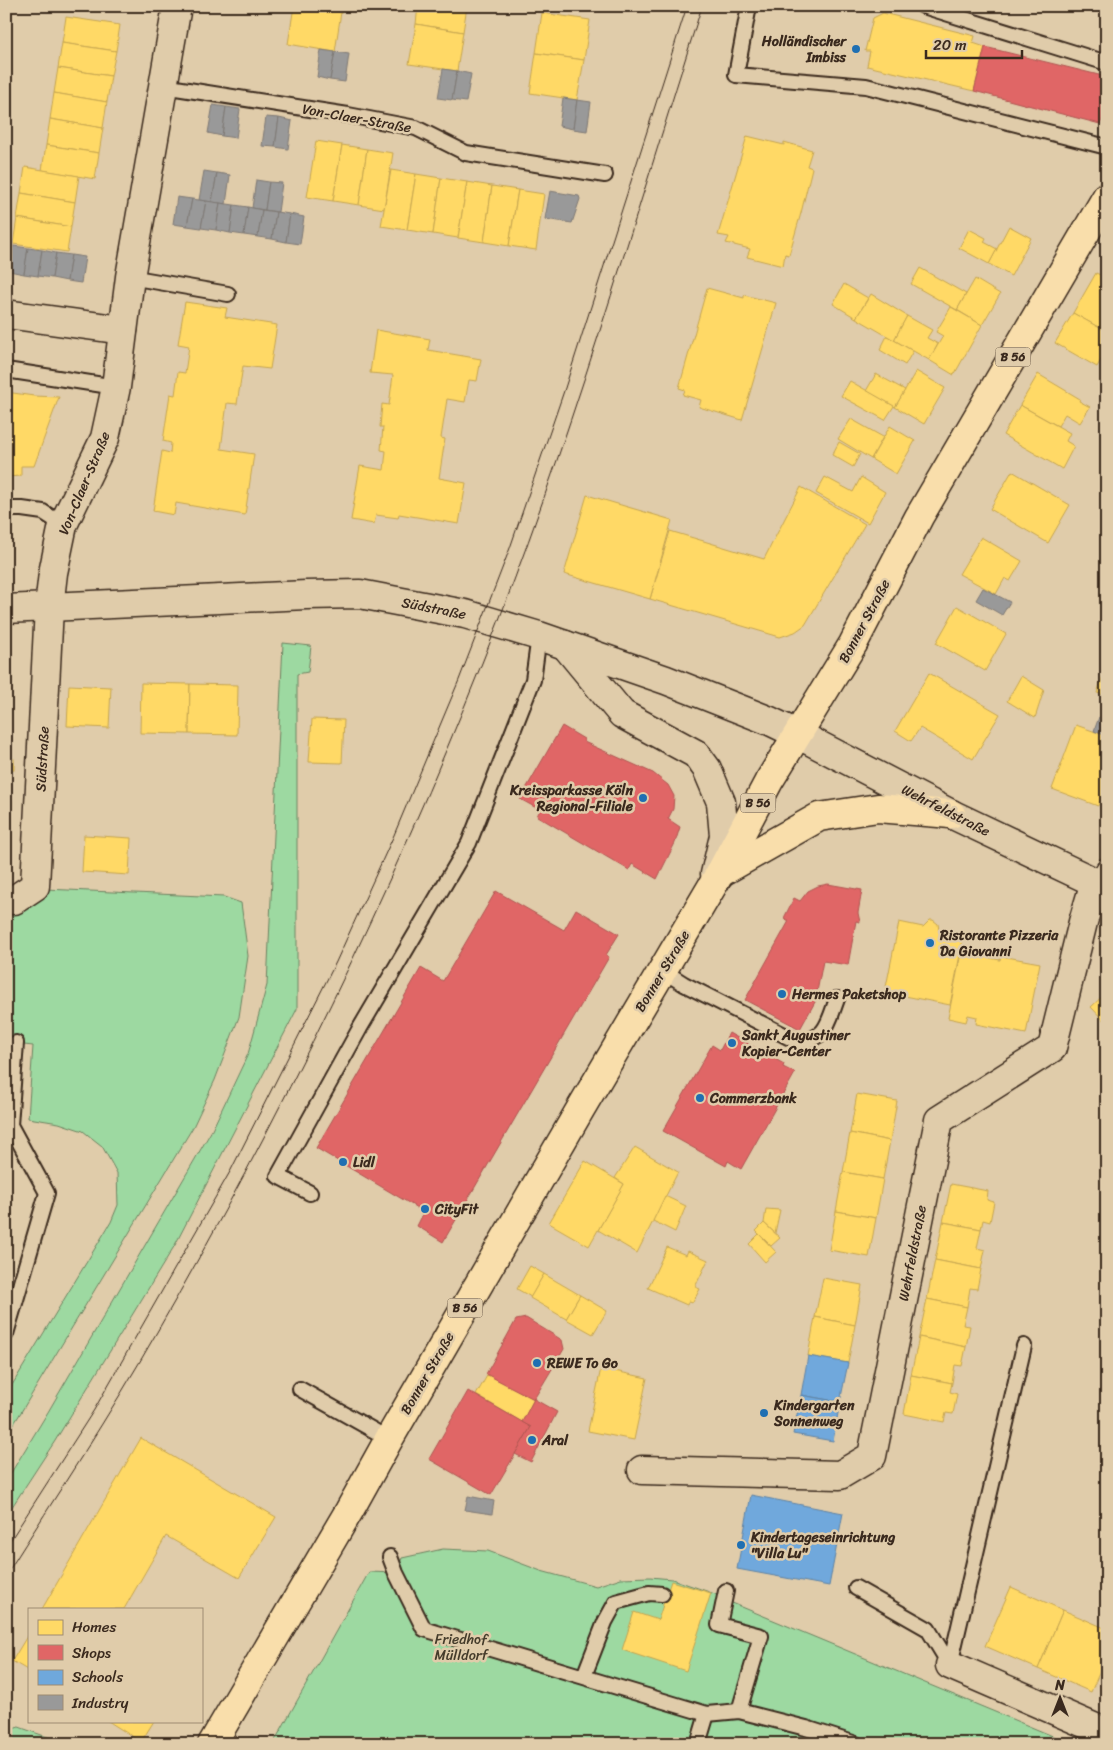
<svg xmlns="http://www.w3.org/2000/svg" width="1113" height="1750" font-family="Sriracha,sans-serif">
	<style>
		.green { fill: #9dd9a1; stroke: #6c8260 }
		.homes { fill: #ffd966; stroke: #c4a450 }
		.shops { fill: #e06666; stroke: #ae5450 }
		.schools { fill: #6fa8dc; stroke: #5f82a3 }
		.industry { fill: #999; stroke: #7d7874 }
		.lines { fill: none; stroke-linecap: round; stroke-linejoin: round }
		.service-casing { stroke: #3b2a1e; stroke-width: 18 }
		.minor-casing { stroke: #3b2a1e; stroke-width: 31 }
		.tertiary-casing { stroke: #3b2a1e; stroke-width: 31 }
		.primary-casing { stroke: #3b2a1e; stroke-width: 31 }
		.service { stroke: #e0ccaa; stroke-width: 14 }
		.minor { stroke: #e0ccaa; stroke-width: 28 }
		.tertiary { stroke: #e0ccaa; stroke-width: 28 }
		.primary { stroke: #f9deab; stroke-width: 28 }
		.tram { stroke: #3b2a1e; stroke-width: 1 }
		.poi-dot { fill: #1f6fb2; stroke: #e0ccaa; stroke-width: 2 }
		.labels { text-anchor: middle; stroke-width: 5; stroke-linejoin: round; paint-order: stroke }
		.shield { fill: #e0ccaa; stroke: #6c5b48; stroke-width: 1 }
		.shield-label { font-size: 12px; font-weight: bold; fill: #3b2a1e }
		.poi-label { font-size: 14px; font-weight: bold; fill: #3b2a1e; stroke: #e0ccaa; text-anchor: start }
		.street-label { font-size: 14px; fill: #3b2a1e; stroke: #e0ccaa }
		.park-label { font-size: 14px; fill: #453c2b; stroke: #e0ccaa }
	</style>
	<rect width="100%" height="100%" fill="#e0ccaa"/>
	<filter id="ink" filterUnits="userSpaceOnUse"><feTurbulence type="fractalNoise" baseFrequency=".02" numOctaves="2"/><feDisplacementMap in="SourceGraphic" scale="10" xChannelSelector="R" yChannelSelector="G"/><feConvolveMatrix kernelMatrix="1 2 1 2 8 2 1 2 1" color-interpolation-filters="sRGB"/></filter>
	<g filter="url(#ink)">
		<g class="green">
			<polygon points="283,643 311,646 308,672 297,674 297,1009 175,1245 55,1441 6,1516 6,1481 48,1412 212,1130 248,1054 267,985"/>
			<polygon points="45,889 224,897 241,903 248,956 239,1017 215,1080 193,1127 6,1437 6,1395 111,1222 118,1205 117,1173 102,1146 83,1131 59,1123 28,1118 33,1046 6,1043 6,900"/>
			<polygon points="443,1549 488,1551 541,1571 596,1586 621,1578 650,1577 672,1579 715,1594 725,1600 1072,1744 273,1744 369,1572 396,1573 402,1558"/>
			<polygon points="19,1727 67,1744 6,1744 6,1731"/>
		</g>
		<g class="homes">
			<polygon points="294,6 306,6 341,12 335,52 288,44"/>
			<polygon points="306,6 342,6 341,12"/>
			<polygon points="418,6 467,6 463,32 416,24"/>
			<polygon points="542,13 590,20 584,60 536,53"/>
			<polygon points="883,13 975,36 973,43 985,47 974,91 867,66 870,51 865,51 873,18"/>
			<polygon points="66,17 120,25 116,51 62,43"/>
			<polygon points="416,24 463,32 457,71 409,64"/>
			<polygon points="62,43 116,51 111,76 58,68"/>
			<polygon points="536,53 584,60 577,100 530,93"/>
			<polygon points="58,68 111,76 107,102 54,93"/>
			<polygon points="54,93 107,102 103,128 50,119"/>
			<polygon points="50,119 103,128 99,153 46,145"/>
			<polygon points="747,136 784,145 784,142 812,150 807,166 812,168 801,213 789,255 785,254 783,266 747,257 750,249 726,243 729,237 718,235"/>
			<polygon points="316,141 342,145 333,201 307,197"/>
			<polygon points="46,145 99,153 95,179 42,170"/>
			<polygon points="342,145 367,149 359,205 333,201"/>
			<polygon points="367,149 393,153 384,209 359,205"/>
			<polygon points="25,167 79,176 75,202 21,193"/>
			<polygon points="391,170 416,174 407,230 381,226"/>
			<polygon points="416,174 441,178 433,234 407,230"/>
			<polygon points="441,178 467,182 458,238 433,234"/>
			<polygon points="467,182 492,186 484,242 458,238"/>
			<polygon points="492,186 518,190 509,246 484,242"/>
			<polygon points="518,190 544,194 536,250 509,246"/>
			<polygon points="21,193 75,202 71,227 17,218"/>
			<polygon points="17,218 71,227 67,252 13,244"/>
			<polygon points="1009,226 1031,238 1011,276 989,264"/>
			<polygon points="969,229 986,238 984,242 997,249 989,264 959,248"/>
			<polygon points="920,268 966,294 957,310 911,284"/>
			<polygon points="1096,273 1107,278 1107,332 1073,313"/>
			<polygon points="975,279 1000,294 982,325 957,310"/>
			<polygon points="844,284 868,298 856,318 833,304"/>
			<polygon points="707,288 744,298 744,295 776,303 742,420 699,407 701,400 683,395 685,390 679,388"/>
			<polygon points="871,294 907,316 894,340 856,318"/>
			<polygon points="185,302 227,308 225,317 277,325 270,369 243,366 237,404 227,403 221,449 254,454 245,515 176,503 174,515 153,511 162,451 170,453 171,443 163,441 170,394 175,395 178,372 185,373 189,346 178,344"/>
			<polygon points="951,307 982,325 954,375 929,360 943,336 936,332"/>
			<polygon points="1073,313 1107,332 1105,343 1107,344 1107,358 1103,356 1097,367 1055,343"/>
			<polygon points="907,316 932,330 927,338 938,344 929,360 894,340"/>
			<polygon points="376,330 430,339 428,350 481,359 477,381 469,380 465,402 447,399 441,438 445,439 439,478 466,483 459,524 399,514 398,518 376,515 374,524 351,520 360,466 384,470 386,451 381,450 383,427 380,427 382,404 389,405 393,375 370,373"/>
			<polygon points="887,336 913,351 905,365 880,350"/>
			<polygon points="916,371 945,388 924,424 895,407"/>
			<polygon points="876,374 905,390 895,407 866,391"/>
			<polygon points="1038,374 1080,399 1079,401 1090,407 1080,423 1065,414 1058,426 1020,405"/>
			<polygon points="850,381 894,406 885,420 841,396"/>
			<polygon points="6,392 34,396 59,397 34,466 21,466 21,476 6,477"/>
			<polygon points="1020,405 1070,433 1066,441 1074,446 1062,469 1003,435"/>
			<polygon points="851,419 883,437 871,459 838,439"/>
			<polygon points="890,426 915,441 896,474 871,459"/>
			<polygon points="839,442 860,454 853,467 832,455"/>
			<polygon points="1012,471 1070,505 1048,543 990,509"/>
			<polygon points="825,477 853,492 861,477 885,492 868,523 816,493"/>
			<polygon points="801,487 865,524 805,625 795,632 780,637 650,599 670,531 764,559"/>
			<polygon points="587,495 672,520 650,599 564,574"/>
			<polygon points="981,537 1022,561 1010,581 1005,578 996,594 959,574"/>
			<polygon points="957,606 1006,634 985,671 936,643"/>
			<polygon points="1107,654 1107,696 1097,693 1105,670 1102,668"/>
			<polygon points="929,673 1000,714 973,759 920,728 911,741 895,731"/>
			<polygon points="1021,676 1044,690 1035,718 1007,701"/>
			<polygon points="141,683 190,684 189,734 140,733"/>
			<polygon points="190,684 238,685 237,735 189,734"/>
			<polygon points="69,685 111,687 109,728 67,726"/>
			<polygon points="312,719 344,720 342,763 309,762"/>
			<polygon points="1076,725 1107,736 1107,783 1098,806 1052,789"/>
			<rect x="6" y="759" width="8" height="11"/>
			<polygon points="6,800 12,800 11,832 6,831"/>
			<polygon points="6,831 11,832 9,870 6,870"/>
			<polygon points="84,835 131,838 129,875 82,872"/>
			<polygon points="930,920 933,920 938,924 939,930 964,935 950,1005 885,992 899,922 923,927"/>
			<polygon points="962,948 991,954 990,958 1000,960 1001,956 1040,963 1026,1034 976,1024 977,1017 968,1015 966,1022 948,1018"/>
			<polygon points="1107,992 1107,1024 1091,1007"/>
			<polygon points="857,1094 897,1101 890,1141 850,1133"/>
			<polygon points="850,1133 890,1141 883,1179 843,1172"/>
			<polygon points="635,1147 678,1172 637,1253 598,1230 624,1184 615,1178"/>
			<polygon points="585,1161 624,1184 589,1246 549,1223"/>
			<polygon points="843,1172 883,1179 876,1218 836,1211"/>
			<polygon points="951,1184 988,1191 987,1200 994,1202 990,1222 983,1220 981,1229 943,1222"/>
			<polygon points="665,1196 686,1206 675,1232 653,1221"/>
			<polygon points="766,1209 780,1210 775,1233 764,1223"/>
			<polygon points="836,1211 876,1218 869,1257 829,1250"/>
			<polygon points="943,1222 981,1229 977,1248 985,1250 981,1269 935,1260"/>
			<polygon points="764,1223 780,1238 771,1246 756,1231"/>
			<polygon points="759,1234 776,1252 765,1262 749,1244"/>
			<polygon points="667,1247 686,1255 688,1251 708,1260 695,1287 700,1289 693,1302 689,1301 687,1305 648,1288"/>
			<polygon points="935,1260 981,1269 977,1289 970,1288 967,1307 927,1299"/>
			<polygon points="530,1266 544,1274 531,1297 517,1289"/>
			<polygon points="544,1274 580,1295 566,1319 530,1298"/>
			<polygon points="823,1278 862,1285 855,1325 815,1317"/>
			<polygon points="580,1295 607,1311 593,1334 566,1319"/>
			<polygon points="927,1299 967,1307 963,1325 970,1326 966,1347 919,1337"/>
			<polygon points="815,1317 855,1325 848,1363 808,1356"/>
			<polygon points="919,1337 966,1347 962,1366 955,1365 952,1383 911,1375"/>
			<polygon points="601,1368 647,1378 634,1440 588,1431"/>
			<polygon points="488,1374 534,1399 522,1422 476,1395"/>
			<polygon points="911,1375 952,1383 950,1392 957,1394 953,1414 946,1413 944,1422 904,1414"/>
			<polygon points="141,1438 276,1517 239,1578 166,1536 124,1609 42,1609"/>
			<polygon points="671,1581 711,1593 686,1671 622,1650 634,1612 658,1620"/>
			<polygon points="1011,1587 1063,1610 1038,1669 985,1646"/>
			<polygon points="1063,1610 1107,1629 1107,1655 1091,1692 1038,1669"/>
			<polygon points="29,1633 29,1671 12,1661"/>
			<polygon points="108,1721 154,1721 141,1742"/>
		</g>
		<g class="shops">
			<polygon points="985,47 1107,77 1107,113 1100,124 974,91"/>
			<polygon points="562,726 584,739 584,742 653,773 668,785 674,796 673,809 668,819 680,827 675,843 657,879 632,864 629,870 537,816 540,810 520,799"/>
			<polygon points="828,884 862,890 858,913 860,922 856,921 848,965 823,961 815,1002 800,1029 745,1000 789,921 784,918 794,898 800,901 808,891 818,886"/>
			<polygon points="496,891 564,930 576,909 619,934 606,955 609,957 443,1242 417,1226 424,1212 316,1148 421,968 443,981"/>
			<polygon points="729,1033 784,1064 783,1067 795,1073 741,1169 728,1161 726,1166 663,1131 712,1045 720,1050"/>
			<polygon points="526,1318 562,1340 564,1349 534,1399 486,1374 516,1320"/>
			<polygon points="468,1391 531,1427 491,1495 429,1459"/>
			<polygon points="534,1399 557,1412 531,1462 515,1454 531,1427 522,1422"/>
		</g>
		<g class="schools">
			<polygon points="808,1356 848,1363 840,1402 801,1395"/>
			<polygon points="801,1395 840,1402 833,1441 793,1434"/>
			<polygon points="751,1495 843,1513 829,1586 737,1569"/>
		</g>
		<g class="industry">
			<polygon points="321,50 335,52 330,80 317,77"/>
			<polygon points="335,52 349,54 345,82 330,80"/>
			<polygon points="443,69 457,71 452,100 438,98"/>
			<polygon points="457,71 471,74 466,102 452,100"/>
			<polygon points="563,98 577,100 573,129 559,126"/>
			<polygon points="577,100 591,102 587,131 573,129"/>
			<polygon points="213,105 226,107 222,136 208,133"/>
			<polygon points="226,107 240,109 236,138 222,136"/>
			<polygon points="266,117 279,118 275,147 262,146"/>
			<polygon points="279,118 292,121 288,149 275,147"/>
			<polygon points="204,171 217,173 212,202 199,200"/>
			<polygon points="217,173 230,175 226,204 212,202"/>
			<polygon points="256,180 269,182 265,210 252,208"/>
			<polygon points="269,182 282,183 278,212 265,210"/>
			<polygon points="550,191 579,196 580,199 572,223 545,219"/>
			<polygon points="177,197 192,199 187,226 173,224"/>
			<polygon points="192,199 206,201 201,228 187,226"/>
			<polygon points="206,201 220,203 216,230 201,228"/>
			<polygon points="220,203 234,205 230,233 216,230"/>
			<polygon points="234,205 248,207 244,235 230,233"/>
			<polygon points="248,207 262,210 258,237 244,235"/>
			<polygon points="262,210 276,212 272,239 258,237"/>
			<polygon points="276,212 290,214 286,242 272,239"/>
			<polygon points="290,214 304,217 300,244 286,242"/>
			<polygon points="6,245 13,246 9,271 6,271"/>
			<polygon points="13,246 28,248 24,274 9,271"/>
			<polygon points="28,248 42,250 38,276 24,274"/>
			<polygon points="42,250 56,253 52,278 38,276"/>
			<polygon points="56,253 71,255 67,281 52,278"/>
			<polygon points="71,255 85,257 81,283 67,281"/>
			<polygon points="983,588 1010,602 1002,615 976,600"/>
			<polygon points="1099,717 1107,719 1107,736 1094,731"/>
			<polygon points="468,1496 494,1501 492,1514 465,1510"/>
		</g>
		<g class="lines">
			<g class="service-casing">
				<g id="service">
					<polyline points="749,6 736,75 866,86 1107,147"/>
					<polyline points="923,6 1107,63"/>
					<polyline points="163,86 348,115 416,128 466,153 605,175"/>
					<polyline points="130,277 228,294"/>
					<polyline points="6,370 116,387"/>
					<polyline points="6,509 22,509 43,512 63,525"/>
					<polyline points="1095,882 1107,864"/>
					<path d="M662,970l22,14 114,58c29,-3 30,-19 39,-43"/>
					<polyline points="310,1193 278,1176 360,1028 469,843 533,680 539,636"/>
					<polyline points="6,1334 47,1193 10,1125 16,1043"/>
					<polyline points="300,1389 389,1439"/>
					<polyline points="390,1557 396,1573 424,1629 707,1714 739,1711 806,1728 856,1744"/>
					<polyline points="856,1588 928,1629 950,1665"/>
					<polyline points="726,1591 719,1625 761,1636 739,1711"/>
					<polyline points="950,1665 1024,1346"/>
					<polyline points="584,1676 605,1622 616,1602 649,1593 662,1594"/>
					<polyline points="698,1744 707,1714"/>
				</g>
			</g>
			<g class="minor-casing">
				<g id="minor">
					<polyline points="6,314 123,330"/>
					<polyline points="799,735 951,814 1107,888"/>
					<polyline points="14,900 35,886 49,607 53,573 63,525 105,438 116,387 130,277 177,6"/>
					<polyline points="642,1470 840,1475 872,1456 939,1120 1052,1048 1083,922 1095,882"/>
					<polyline points="950,1665 1107,1733"/>
				</g>
			</g>
			<g class="tertiary-casing">
				<g id="tertiary">
					<polyline points="6,609 306,595 360,594 465,614 539,636 666,680 770,721 799,735"/>
					<polyline points="565,645 622,714 696,754 707,769 721,802 724,836 715,874"/>
				</g>
			</g>
			<g class="primary-casing">
				<g id="primary">
					<polyline points="720,873 819,817 878,808 951,814"/>
					<polyline points="212,1744 349,1511 389,1439 581,1108 720,873 769,781 853,644 919,517 1107,196"/>
				</g>
			</g>
			<use href="#service" class="service"/>
			<use href="#minor" class="minor"/>
			<use href="#tertiary" class="tertiary"/>
			<use href="#primary" class="primary"/>
			<g class="tram">
				<polyline points="6,1547 94,1410 231,1170 336,962 394,835 459,680 510,548 565,388 687,6"/>
				<path d="M6,1575c51,-81 104,-160 151,-243 124,-215 233,-439 325,-669 86,-214 150,-437 220,-657"/>
			</g>
		</g>
	</g>
	<g class="poi-dot">
		<circle cx="856" cy="49" r="5"/>
		<circle cx="643" cy="798" r="5"/>
		<circle cx="930" cy="943" r="5"/>
		<circle cx="782" cy="994" r="5"/>
		<circle cx="732" cy="1043" r="5"/>
		<circle cx="700" cy="1098" r="5"/>
		<circle cx="343" cy="1162" r="5"/>
		<circle cx="425" cy="1209" r="5"/>
		<circle cx="537" cy="1363" r="5"/>
		<circle cx="764" cy="1413" r="5"/>
		<circle cx="532" cy="1440" r="5"/>
		<circle cx="741" cy="1545" r="5"/>
	</g>
	<g class="labels">
		<g class="shield">
			<rect x="995.5" y="347.5" width="35" height="19" rx="4"/>
			<rect x="740.5" y="793.5" width="35" height="19" rx="4"/>
			<rect x="447.5" y="1298.5" width="35" height="19" rx="4"/>
		</g>
		<g class="shield-label">
			<text x="1013" y="361">B 56</text>
			<text x="758" y="807">B 56</text>
			<text x="465" y="1312">B 56</text>
		</g>
		<g class="poi-label">
			<text x="846" y="46" text-anchor="end">Holländischer<tspan x="846" dy="16">Imbiss</tspan></text>
			<text x="633" y="795" text-anchor="end">Kreissparkasse Köln<tspan x="633" dy="16">Regional-Filiale</tspan></text>
			<text x="940" y="940">Ristorante Pizzeria<tspan x="940" dy="16">Da Giovanni</tspan></text>
			<text x="792" y="999">Hermes Paketshop</text>
			<text x="742" y="1040">Sankt Augustiner<tspan x="742" dy="16">Kopier-Center</tspan></text>
			<text x="710" y="1103">Commerzbank</text>
			<text x="353" y="1167">Lidl</text>
			<text x="435" y="1214">CityFit</text>
			<text x="547" y="1368">REWE To Go</text>
			<text x="774" y="1410">Kindergarten<tspan x="774" dy="16">Sonnenweg</tspan></text>
			<text x="542" y="1445">Aral</text>
			<text x="751" y="1542">Kindertageseinrichtung<tspan x="751" dy="16">"Villa Lu"</tspan></text>
		</g>
		<g class="street-label">
			<text transform="translate(357 118) rotate(10)" y="5">Von-Claer-Straße</text>
			<text transform="translate(84 483) rotate(-67)" y="5">Von-Claer-Straße</text>
			<text transform="translate(434 608) rotate(11)" y="5">Südstraße</text>
			<text transform="translate(864 621) rotate(-62)" y="5">Bonner Straße</text>
			<text transform="translate(42 759) rotate(-87)" y="5">Südstraße</text>
			<text transform="translate(946 810) rotate(27)" y="5">Wehrfeldstraße</text>
			<text transform="translate(662 971) rotate(-59)" y="5">Bonner Straße</text>
			<text transform="translate(912 1253) rotate(-79)" y="5">Wehrfeldstraße</text>
			<text transform="translate(427 1373) rotate(-60)" y="5">Bonner Straße</text>
		</g>
		<g class="park-label">
			<text x="461" y="1644">Friedhof<tspan x="461" dy="16">Mülldorf</tspan></text>
		</g>
	</g>
	<rect width="1113" height="1750" fill="none" stroke="#e0ccaa" stroke-width="25"/>
	<rect x="12" y="12" width="1088" height="1725" fill="none" stroke="#3b2a1e" stroke-width="2" filter="url(#ink)"/>
	<rect x="28" y="1608" width="175" height="115" fill="#e0ccaa" stroke="#9e8b72"/>
	<rect x="38" y="1620" width="25" height="15" fill="#ffd966" stroke="#9e8b72"/>
	<text x="72" y="1632" font-size="15" fill="#3b2a1e">Homes</text>
	<rect x="38" y="1645" width="25" height="15" fill="#e06666" stroke="#9e8b72"/>
	<text x="72" y="1658" font-size="15" fill="#3b2a1e">Shops</text>
	<rect x="38" y="1670" width="25" height="15" fill="#6fa8dc" stroke="#9e8b72"/>
	<text x="72" y="1682" font-size="15" fill="#3b2a1e">Schools</text>
	<rect x="38" y="1695" width="25" height="15" fill="#999999" stroke="#9e8b72"/>
	<text x="72" y="1708" font-size="15" fill="#3b2a1e">Industry</text>
	<g transform="translate(1060 1698)" stroke="#e0ccaa" stroke-width="4" paint-order="stroke">
	<path d="M0-4L9 19L0 12L-9 19Z" fill="#3b2a1e"/>
	<text y="-8" font-size="14" font-weight="bold" text-anchor="middle" fill="#3b2a1e">N</text>
	</g>
	<path d="M926 50v8h96v-8" fill="none" stroke="#3b2a1e" stroke-width="2.5"/>
	<text x="933" y="50" font-size="15" fill="#3b2a1e" stroke="#e0ccaa" stroke-width="4" paint-order="stroke">20 m</text>
</svg>
